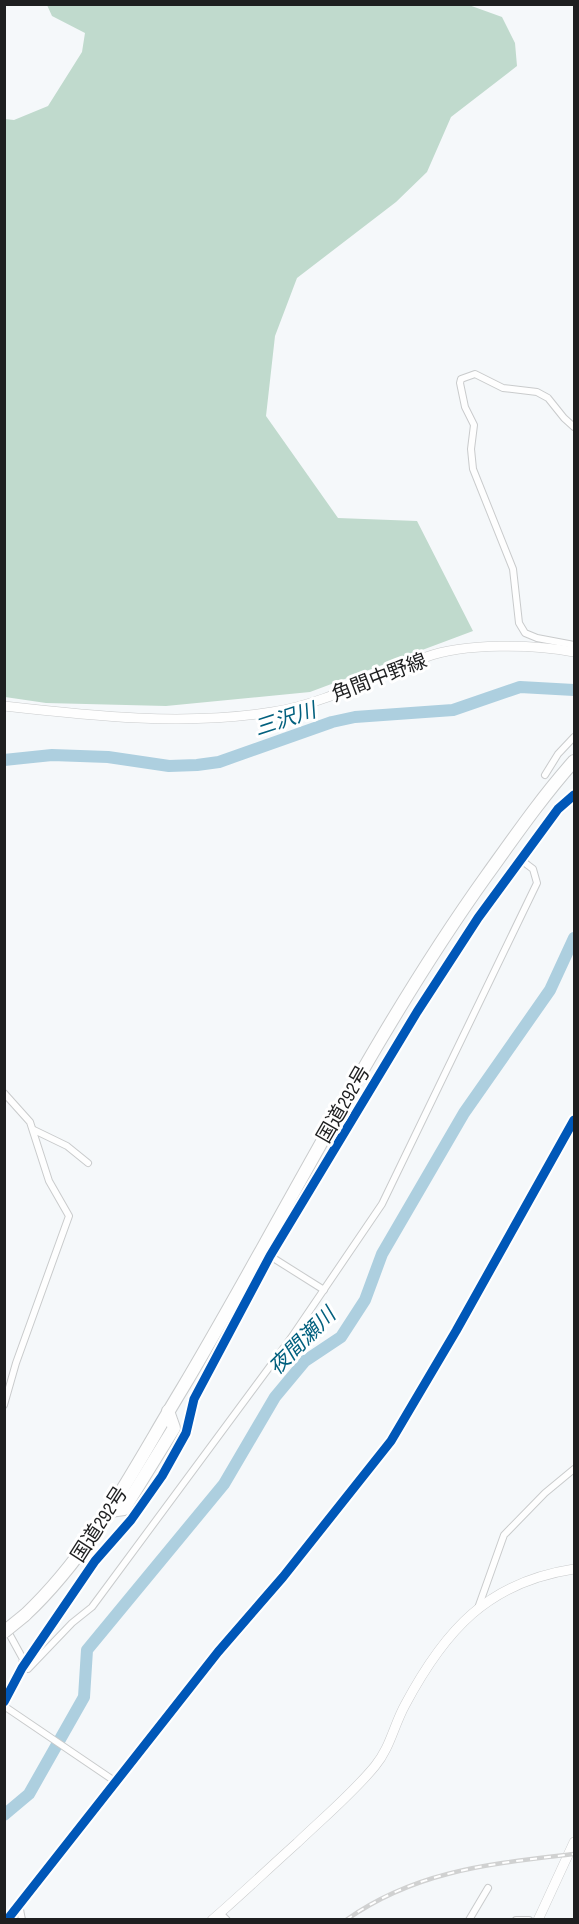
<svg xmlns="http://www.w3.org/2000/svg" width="579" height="1924" font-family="'Sofia Sans Condensed','Noto Sans JP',sans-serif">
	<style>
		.forest { fill: #c0dacd }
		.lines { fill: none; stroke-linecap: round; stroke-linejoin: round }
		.river { stroke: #adcfdf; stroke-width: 12 }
		.street-casing { stroke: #c9cbcc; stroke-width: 8 }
		.secondary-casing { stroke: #c9cbcc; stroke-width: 10 }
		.highway-casing { stroke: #c9cbcc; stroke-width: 14 }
		.street { stroke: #fefefe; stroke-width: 6 }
		.secondary { stroke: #fefefe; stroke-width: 9 }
		.highway { stroke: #fefefe; stroke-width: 12 }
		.rail-casing { stroke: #d0d1d1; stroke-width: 4.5 }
		.rail { stroke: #fff; stroke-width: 2; stroke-dasharray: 7; stroke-linecap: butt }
		.highway-bridge-casing { stroke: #c9cbcc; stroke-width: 14; stroke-linecap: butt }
		.highway-bridge { stroke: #fefefe; stroke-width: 12 }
		.cycleway-casing { stroke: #fff; stroke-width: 13 }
		.cycleway { stroke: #0057b8; stroke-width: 9 }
		.labels { text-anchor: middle; stroke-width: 6; stroke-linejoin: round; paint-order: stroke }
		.street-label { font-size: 20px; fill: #1e1f20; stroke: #fff }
		.water-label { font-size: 21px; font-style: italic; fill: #02607e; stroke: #fff }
	</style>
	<rect width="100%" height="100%" fill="#f5f8fa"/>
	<polygon class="forest" points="466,4 502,17 515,43 517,66 451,117 427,172 396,202 297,278 275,336 266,416 338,518 417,521 473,631 310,692 166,706 46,703 5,697 5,119 14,120 48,106 82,52 85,33 52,16 47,5"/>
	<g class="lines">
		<g class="river">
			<polyline points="4,760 52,755 108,757 169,766 197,765 219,762 332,722 355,717 453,710 520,687 574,690"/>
			<polyline points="4,1815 29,1794 84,1697 87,1650 224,1484 275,1397 305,1361 341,1337 365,1300 382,1254 464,1113 550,990 574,938"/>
		</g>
		<g class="street-casing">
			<g id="street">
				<polyline points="574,427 564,418 548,398 537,392 503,388 475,374 461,379 460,383 465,407 474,425 471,449 473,469 513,569 519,623 525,633 537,638 574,645"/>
				<polyline points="545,775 558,754 574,737"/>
				<polyline points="4,1093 30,1122 49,1181 69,1216 16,1363 4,1405"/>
				<polyline points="34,1130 67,1146 88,1163"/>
				<polyline points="270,1256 324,1290"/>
				<polyline points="478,1608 504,1535 545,1493 574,1469"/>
				<polyline points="6,1628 23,1659 22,1664"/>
				<polyline points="22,1668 28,1669 72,1623 92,1607 291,1338 382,1204 537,883 533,869 521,860"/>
				<polyline points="4,1702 22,1668 95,1561 131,1520 162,1476 186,1433 194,1399 270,1256 417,1012 478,918 558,809 574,795"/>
				<polyline points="4,1706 116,1782"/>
				<polyline points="19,1904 22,1920"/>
				<polyline points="220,1913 227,1920"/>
				<polyline points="469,1920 488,1888"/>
				<polyline points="516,1920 529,1920"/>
			</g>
		</g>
		<g class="secondary-casing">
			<g id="secondary">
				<path d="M4,706c88,10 180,20 268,6 54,-8 103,-37 154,-55 38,-14 108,-13 148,-5"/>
				<polyline points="7,1920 218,1652 283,1577 391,1441 456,1331 574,1120"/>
				<path d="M212,1920c29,-25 57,-52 85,-77 26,-25 55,-49 78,-77 15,-18 19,-41 30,-61 40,-75 83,-123 169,-136"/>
				<polyline points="538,1920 574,1842"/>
			</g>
		</g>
		<g class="highway-casing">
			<g id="highway">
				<polyline points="110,1511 124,1509 174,1428 168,1411"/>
				<path d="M25,1615c68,-64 109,-147 157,-226 102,-171 189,-352 305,-514 28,-39 55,-78 87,-114"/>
			</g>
		</g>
		<use href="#street" class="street"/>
		<use href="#secondary" class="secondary"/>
		<use href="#highway" class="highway"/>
		<g class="rail-casing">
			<path id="rail" d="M346,1920c71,-50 145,-56 228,-66"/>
		</g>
		<use href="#rail" class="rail"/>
		<g class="highway-bridge-casing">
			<polyline id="highway-bridge" points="4,1632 25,1615"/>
		</g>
		<use href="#highway-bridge" class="highway-bridge"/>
		<g class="cycleway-casing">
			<g id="cycleway">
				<polyline points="4,1702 22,1668 95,1561 131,1520 162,1476 186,1433 194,1399 270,1256 417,1012 478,918 558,809 574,795"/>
				<polyline points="7,1920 218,1652 283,1577 391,1441 456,1331 574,1120"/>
			</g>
		</g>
		<use href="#cycleway" class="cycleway"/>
	</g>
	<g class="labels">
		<g class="street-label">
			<text transform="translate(379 677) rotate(-21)" y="7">角間中野線</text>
			<text transform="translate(343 1104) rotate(-60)" y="7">国道292号</text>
			<text transform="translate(99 1524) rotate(-57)" y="7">国道292号</text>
		</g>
		<g class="water-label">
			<text transform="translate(285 719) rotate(-18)" y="7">三沢川</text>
			<text transform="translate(302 1341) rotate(-45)" y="7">夜間瀬川</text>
		</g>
	</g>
	<rect width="579" height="1924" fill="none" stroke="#1e1f20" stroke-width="12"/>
</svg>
